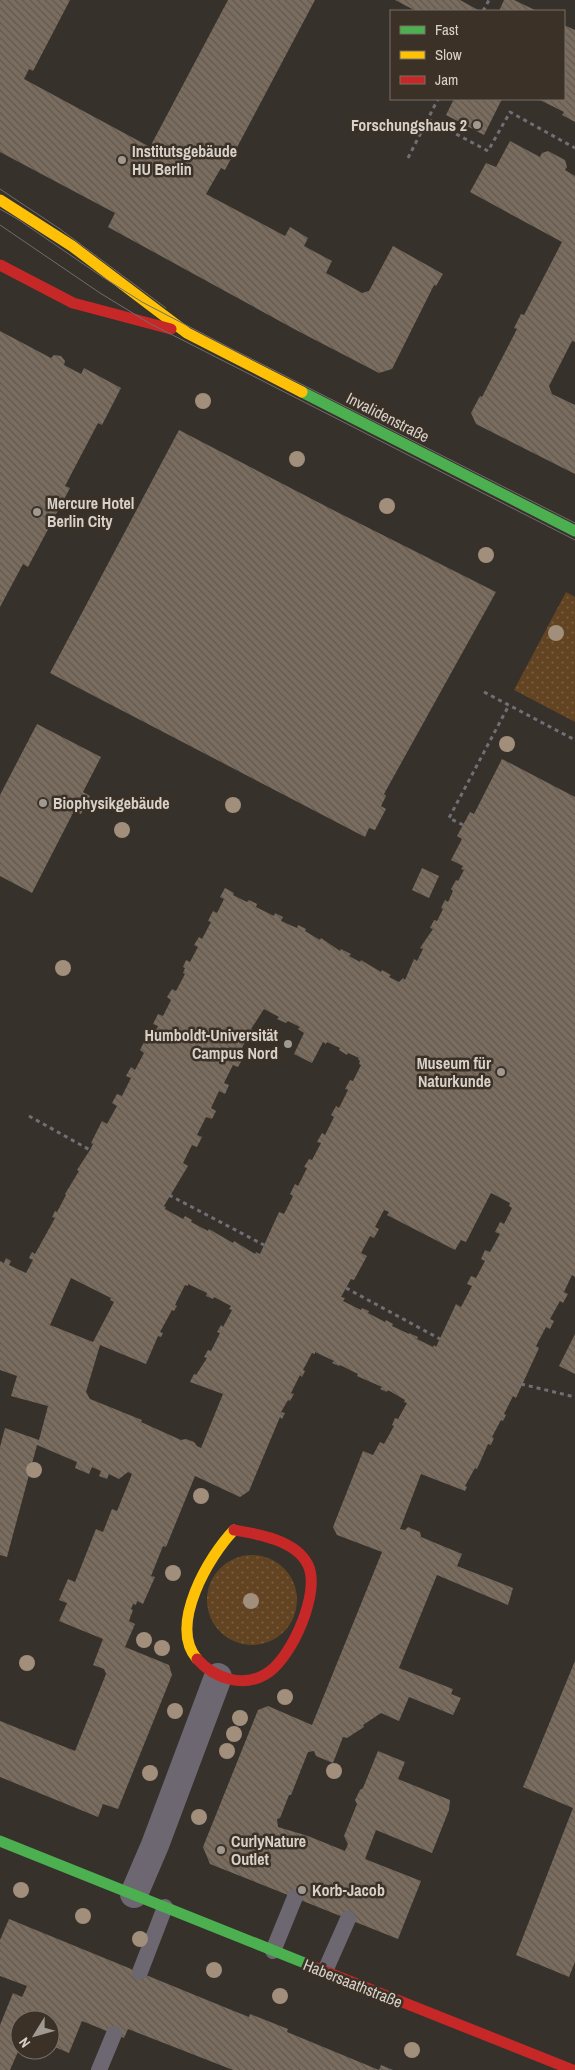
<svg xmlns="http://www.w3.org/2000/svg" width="575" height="2070" font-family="'Archivo Narrow',sans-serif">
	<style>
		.grass { fill: url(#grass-dots) }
		.building { fill: url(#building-back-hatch); fill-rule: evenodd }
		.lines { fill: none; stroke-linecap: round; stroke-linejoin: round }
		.path { stroke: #726e75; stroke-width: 3; stroke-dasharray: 4 4; stroke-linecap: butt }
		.lane { stroke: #6c6771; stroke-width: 16 }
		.street { stroke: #6c6771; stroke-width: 28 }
		.fast { stroke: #4caf50; stroke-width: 11 }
		.slow { stroke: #ffc107; stroke-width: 11 }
		.jam { stroke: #c62828; stroke-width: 11 }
		.tram { stroke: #706c6e; stroke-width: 1 }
		.tree { fill: #a18e7b }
		.poi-dot { fill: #9f9992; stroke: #3b3126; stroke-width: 2 }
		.labels { text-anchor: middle; stroke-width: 5; stroke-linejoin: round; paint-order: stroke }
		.poi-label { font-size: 16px; font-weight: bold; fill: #d7d1ca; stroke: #3b3126; text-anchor: start }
		.street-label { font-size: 16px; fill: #d7d1ca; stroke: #3b3126 }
	</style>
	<defs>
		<pattern id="grass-dots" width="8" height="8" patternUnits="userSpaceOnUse" patternTransform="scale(1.25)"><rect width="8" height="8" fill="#634422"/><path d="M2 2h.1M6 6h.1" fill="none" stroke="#795e41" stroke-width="1.8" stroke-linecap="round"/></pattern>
		<pattern id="building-back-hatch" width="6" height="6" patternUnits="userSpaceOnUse" patternTransform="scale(1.25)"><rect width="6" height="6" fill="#7a6d5f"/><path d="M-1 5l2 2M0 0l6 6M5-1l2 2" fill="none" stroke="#605850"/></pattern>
	</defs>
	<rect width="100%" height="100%" fill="#36312b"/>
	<g class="grass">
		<polygon points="566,592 575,597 575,722 514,690"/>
		<circle cx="252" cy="1600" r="45"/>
	</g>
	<g class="building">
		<polygon points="0,0 70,0 33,71 29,69 24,79 150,147 228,0 315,0 225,170 221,168 206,194 285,236 290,227 308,238 304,246 332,261 326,273 362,293 369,291 393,246 443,274 436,286 434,285 392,369 379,373 296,330 108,227 115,213 0,152"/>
		<polygon points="395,0 460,0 480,11 416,11"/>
		<polygon points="504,0 514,0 537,11 499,11"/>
		<polygon points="564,25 575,30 575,122 562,115 564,112 538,99 564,99"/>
		<polygon points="454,99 502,99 484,135 446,115"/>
		<polygon points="510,141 540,157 542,153 548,151 565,160 567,167 565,170 575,176 575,342 572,341 549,386 552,394 575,405 575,474 476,424 471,413 480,396 482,397 517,329 514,328 521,314 524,315 562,242 470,192 486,163 496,167"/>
		<polygon points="0,331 51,358 54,355 61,356 65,361 64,365 81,374 84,368 121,388 102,425 98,423 65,486 70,488 28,567 23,564 0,607"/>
		<polygon points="179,430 337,512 496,592 384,794 386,796 381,806 386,809 375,830 369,828 365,837 50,673"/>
		<polygon points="37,724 101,757 83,792 90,796 81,814 74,811 32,893 0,876 0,795"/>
		<path d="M502,759l73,38v480l-3,-2 -8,17 4,2 -5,9 -3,-2 -10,18 4,2 -4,8 -4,-2 -10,19 3,2 -23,50 -3,-2 -9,18 2,1 -3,6 -2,-1 -9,17 2,1 -3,7 -3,-1 -11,25 -2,-1 -10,18 2,1 -2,4 -44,-17 -21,55 5,1 3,-3 12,5 1,5 41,17 -5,12 56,22 -5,17 -71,-30 -38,93 54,21 -2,5 10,4 -8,17 -44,-18 -10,24 -18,-8 -18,12 1,2 -17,11 -4,-1 -10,26 -17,-7 -2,-5 -6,1 -17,43h-2l-9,23 -3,1 1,8 30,9 37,15 3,-7 -4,-8 13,-32 -2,-4 5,-10 3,-2 15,-37 27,11 -7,17 52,21 -1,10 -17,43 -56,-23 -11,29 56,22 -23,58 -188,-75 -7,-17 55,-137 10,-4 44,19 70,-173 -45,-17 -4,-8 30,-76 10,4 7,-13 4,2 10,-18 -2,-1 3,-7 3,1 9,-16 -3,-1 1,-2 -17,-10 -1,2 -7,-3 2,-2 -25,-11 1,-2 -18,-9 -1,1 -7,-3 2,-2 -19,-9v2l-3,-1 -9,17 2,1 -3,6 -2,-2 -9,18 3,1 -4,7 -2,-1 -7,12 4,1 -3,6 -2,-2 -31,74 -9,6 -45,-21 -29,71 -3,-1 -12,30 4,1 -12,27 -6,-3 -1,4 -3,-1 -2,5 2,1 -4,11 6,3 -10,23 44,18 3,10 -54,134 -15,-5 -5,13 -98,-40v-56l75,30 31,-77 -2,-5 -11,-4 10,-26 -44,-18 8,-18 -8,-3 9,-21 7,3 21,-53 7,3 9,-23 5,2 15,-37 -4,-2 -9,7 -10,-5 -2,5 -8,-3 2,-5 -9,-4 -3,7 -14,-6 2,-6 -40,-17 -30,112 -7,-2v-108l5,-19 34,12 9,-34 -37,-10 6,-20 -17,-6v-109l4,2 2,-5 5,3 -2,4 17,8 7,-13 -4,-2 3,-6 3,2 20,-36 -3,-1 3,-6 2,1 9,-17 -1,-1 14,-23 -2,-1 13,-20 3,-6 -2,-1 11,-22 5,3 10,-18 -5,-3 5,-9 5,2 9,-18 -5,-2 5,-9 4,3 9,-17 -4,-3 4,-8 4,2 10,-18 -5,-2 5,-10 5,2 8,-16 -4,-3 5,-8 4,2 9,-17 -2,-1 2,-5 -2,-1 3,-7 4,2 8,-15 -4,-2 5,-8 3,2 9,-17 -3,-1 5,-10 4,2 7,-14 -4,-2 5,-9 9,5 -1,2 14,7 2,-2 8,4 -1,3 18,9 1,-3 8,4 -2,4 16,7 1,-3 8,4 -1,2 15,9 1,-2 19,13 1,-2 10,5 -2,2 11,6 1,-2 20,12 1,-2 9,5 -2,2 10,5 4,-4 2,2 9,-21 3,2 6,-12 -3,-1 13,-19 -3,-1 4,-8 3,1 6,-12 -2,-1 4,-8 3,2 5,-11 -2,-2 5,-9 2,1 6,-11 -3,-1 2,-3 -12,-6 11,-21 -5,-3 13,-24 4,2zM264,1009l15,8 -2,2 9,4 2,-2 12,6 -2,2 6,4 -10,21 18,9 11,-21 3,2 1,-2 13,6 -1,2 8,5 1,-2 11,5 -1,1 2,2 -1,3 2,1 -8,16 -3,-1 -5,9 3,1 -9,18 -3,-2 -5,9 3,2 -9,18 -3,-2 -5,9 4,1 -9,17 -3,-1 -5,8 3,1 -9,18 -3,-2 -5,10 3,2 -9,18 -5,-2 -19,42 -4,-2 -1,2 -21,-13 -1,2 -24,-14 -1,2 -17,-9 1,-2 -7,-4 -2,3 -18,-10 1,-2 -2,-1 24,-40 -5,-3 9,-18 5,2 5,-10 -5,-2 9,-18 6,2 4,-8 -5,-3 8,-17 6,3 4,-9 -5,-2 9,-18 5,2 5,-9 -5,-2 9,-18 5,3 5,-9 -6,-3zM491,1193l19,10 -1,3 3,2 -8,16 -4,-2 -5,10 5,2 -10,18 -5,-2 -4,9 4,2 -9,17 -5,-2 -4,8 5,2 -11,21 -5,-3 -20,43 -2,-2 -1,2 -16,-8 1,-2 -9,-4v1l-17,-8 1,-2 -7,-4 -1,2 -17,-9 1,-2 -7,-3 -1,2 -18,-9 2,-3 -4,-1 10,-18 3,1 13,-24 -6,-3 9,-17 4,2 5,-9 -4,-2 9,-17 5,2 -2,3 68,35 6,-10 5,2zM71,1278l40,20 -1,2 4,2 -21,40 -43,-17zM188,1284l19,9 -1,3 7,3 1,-2 17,9 -2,3 3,1 -9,17 -2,-2 -4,7 3,1 -9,18 -3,-1 -4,7 3,1 -11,17 -2,-1 -4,8 33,12 -22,54 -4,-2 -3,-4 -8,-3 -5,1 -40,-18 1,-2 -52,-21 -4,-7 14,-47 46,19 12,-28 3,1 2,-4 -3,-1 12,-22 2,1 3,-5 -2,-1 10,-20 3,1z"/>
		<polygon points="422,868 439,876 429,898 412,890"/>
		<polygon points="575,1334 575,1374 559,1366"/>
		<polygon points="575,1661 575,1962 569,1977 516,1955 573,1808 523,1787"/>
		<polygon points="9,1919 229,2009 249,2017 250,2014 288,2029 287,2032 379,2070 381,2065 393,2070 233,2070 128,2029 124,2038 82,2021 69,2053 50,2045 50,2020 20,2020 20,2047 10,2070 0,2070 0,2025 13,1993 22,1997 27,1986 0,1976 0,1940"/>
	</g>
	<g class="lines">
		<g class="path">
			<polyline points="483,11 489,0"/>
			<polyline points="428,119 488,151 510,112 575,148"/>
			<polyline points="408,158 438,99"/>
			<polyline points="484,692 575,740"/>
			<polyline points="463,825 449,818 509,705"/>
			<polyline points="29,1116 90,1150"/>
			<polyline points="169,1195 264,1245"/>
			<polyline points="346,1288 440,1339"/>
			<polyline points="521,1384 575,1397"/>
		</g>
		<g class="lane">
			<polyline points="273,1951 295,1897"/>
			<polyline points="325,1971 348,1919"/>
			<polyline points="140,1972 165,1907"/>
			<polyline points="99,2070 114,2034"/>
		</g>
		<polyline class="street" points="134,1894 155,1845 218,1677"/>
		<g class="fast">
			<polyline points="302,392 575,531"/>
			<polyline points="0,1841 312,1966"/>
		</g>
		<g class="slow">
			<polyline points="0,200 72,246 187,333 302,392"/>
			<path d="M197,1659c-29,-34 12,-103 37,-129"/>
		</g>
		<g class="jam">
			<polyline points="0,265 73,303 171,329"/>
			<path d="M197,1659c18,20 48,30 72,13 23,-16 52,-80 39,-107 -12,-25 -50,-31 -74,-35"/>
			<polyline points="312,1966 573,2070"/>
		</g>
		<g class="tram">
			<polyline points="0,189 60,229 166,308"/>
			<polyline points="0,209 19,220 101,276 142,302 232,349 575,523"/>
			<polyline points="0,225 100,293 149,323 575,540"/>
		</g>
	</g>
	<g class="tree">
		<circle cx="203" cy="401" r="8"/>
		<circle cx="297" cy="459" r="8"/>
		<circle cx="387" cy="506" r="8"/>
		<circle cx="486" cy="555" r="8"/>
		<circle cx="556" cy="633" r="8"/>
		<circle cx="507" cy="744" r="8"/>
		<circle cx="233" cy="805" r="8"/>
		<circle cx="122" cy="830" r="8"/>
		<circle cx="63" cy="968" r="8"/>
		<circle cx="34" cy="1470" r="8"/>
		<circle cx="201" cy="1496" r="8"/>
		<circle cx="173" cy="1573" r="8"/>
		<circle cx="251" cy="1601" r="8"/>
		<circle cx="144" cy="1640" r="8"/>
		<circle cx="162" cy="1648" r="8"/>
		<circle cx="27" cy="1663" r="8"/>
		<circle cx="285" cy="1697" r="8"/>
		<circle cx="175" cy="1711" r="8"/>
		<circle cx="240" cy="1718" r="8"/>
		<circle cx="234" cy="1734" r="8"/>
		<circle cx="227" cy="1751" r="8"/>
		<circle cx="334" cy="1771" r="8"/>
		<circle cx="150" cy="1773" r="8"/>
		<circle cx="199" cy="1817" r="8"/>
		<circle cx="21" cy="1890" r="8"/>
		<circle cx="83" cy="1916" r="8"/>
		<circle cx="140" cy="1939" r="8"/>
		<circle cx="214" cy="1970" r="8"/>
		<circle cx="280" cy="1996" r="8"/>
		<circle cx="412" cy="2050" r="8"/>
	</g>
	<g class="poi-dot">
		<circle cx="477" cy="125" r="5"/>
		<circle cx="122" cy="160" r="5"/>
		<circle cx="37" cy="512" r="5"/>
		<circle cx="43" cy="803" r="5"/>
		<circle cx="288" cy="1044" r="5"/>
		<circle cx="501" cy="1072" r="5"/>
		<circle cx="221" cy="1850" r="5"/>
		<circle cx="302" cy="1890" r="5"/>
	</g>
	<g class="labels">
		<g class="poi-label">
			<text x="467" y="131" text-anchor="end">Forschungshaus 2</text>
			<text x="132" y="157">Institutsgebäude<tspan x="132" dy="18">HU Berlin</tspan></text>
			<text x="47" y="509">Mercure Hotel<tspan x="47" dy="18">Berlin City</tspan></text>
			<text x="53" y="809">Biophysikgebäude</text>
			<text x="278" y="1041" text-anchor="end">Humboldt-Universität<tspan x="278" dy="18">Campus Nord</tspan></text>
			<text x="491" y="1069" text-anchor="end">Museum für<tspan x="491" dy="18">Naturkunde</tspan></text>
			<text x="231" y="1847">CurlyNature<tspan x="231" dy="18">Outlet</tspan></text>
			<text x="312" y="1896">Korb-Jacob</text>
		</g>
		<g class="street-label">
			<text transform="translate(388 417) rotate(27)" y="6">Invalidenstraße</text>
			<text transform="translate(353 1983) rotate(22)" y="6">Habersaathstraße</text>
		</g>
	</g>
	<rect x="390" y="10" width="175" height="90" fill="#3b3126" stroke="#797168"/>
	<rect x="400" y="26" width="25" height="8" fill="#4caf50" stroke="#797168"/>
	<text x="435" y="35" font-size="15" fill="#d7d1ca">Fast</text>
	<rect x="400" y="51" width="25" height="8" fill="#ffc107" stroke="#797168"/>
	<text x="435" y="60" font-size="15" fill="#d7d1ca">Slow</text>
	<rect x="400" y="76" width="25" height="8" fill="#c62828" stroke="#797168"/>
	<text x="435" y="85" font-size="15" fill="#d7d1ca">Jam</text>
	<g transform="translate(35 2035) rotate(233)"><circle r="24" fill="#3b3126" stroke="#797168"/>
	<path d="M0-4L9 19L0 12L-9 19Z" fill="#9f9992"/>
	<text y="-8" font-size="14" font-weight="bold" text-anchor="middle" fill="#d7d1ca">N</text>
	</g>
</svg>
